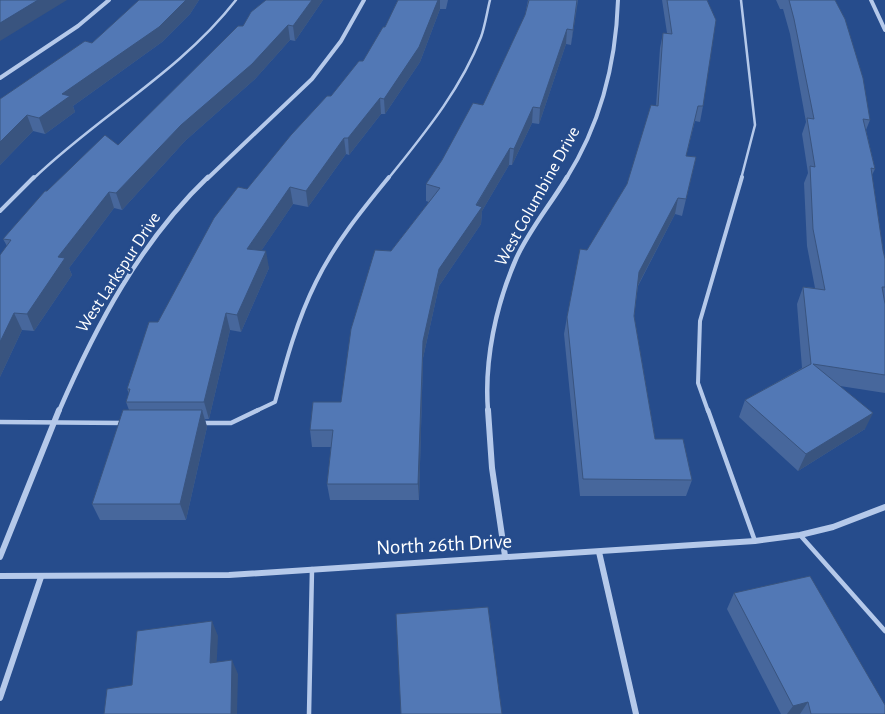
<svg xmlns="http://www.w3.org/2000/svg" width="885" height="714" font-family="'Alegreya Sans',sans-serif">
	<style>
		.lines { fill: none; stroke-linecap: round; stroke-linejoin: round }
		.lane-far2 { stroke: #b5c9ea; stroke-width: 2.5 }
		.lane-far1 { stroke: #b5c9ea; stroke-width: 4 }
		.lane { stroke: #b5c9ea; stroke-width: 4.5 }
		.street-far2 { stroke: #b5c9ea; stroke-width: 4 }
		.street-far1 { stroke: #b5c9ea; stroke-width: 4.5 }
		.street { stroke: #b5c9ea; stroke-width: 6 }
		.wall { fill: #47679c }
		.shaded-wall { fill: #39547f }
		.building { fill: #5278b5; stroke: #39547f }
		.labels { text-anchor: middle; stroke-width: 5; stroke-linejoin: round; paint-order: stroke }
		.street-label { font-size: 18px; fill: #fff; stroke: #264c8c }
		.near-street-label { font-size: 21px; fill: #fff; stroke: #264c8c }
	</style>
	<rect width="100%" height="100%" fill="#264c8c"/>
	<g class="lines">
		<g class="lane-far2">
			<polyline points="741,0 755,125 741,179"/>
			<path d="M33,179c65,-63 147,-107 203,-179"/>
			<path d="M388,179c35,-44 72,-88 93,-142 4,-11 6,-25 9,-37"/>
		</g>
		<g class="lane-far1">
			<polyline points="0,211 34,177"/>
			<path d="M256,411l19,-9c11,-41 22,-82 41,-120 19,-39 46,-72 73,-105"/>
			<polyline points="708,411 698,383 700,321 742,177"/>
		</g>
		<g class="lane">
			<polyline points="708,410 755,541"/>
			<polyline points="0,422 124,423"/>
			<polyline points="201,423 231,423 258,410"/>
			<polyline points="800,535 885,631"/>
			<polyline points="309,714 312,569"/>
		</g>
		<g class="street-far2">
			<polyline points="871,0 885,30"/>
			<polyline points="0,78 78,26 109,0"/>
			<polyline points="207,179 312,79 341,41 364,0"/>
			<path d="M566,179c34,-54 50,-116 52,-179"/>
		</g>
		<g class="street-far1">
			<path d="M59,411c37,-85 81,-169 149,-234"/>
			<path d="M488,411c-4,-51 8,-106 28,-152 13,-29 35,-55 51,-82"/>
		</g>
		<g class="street">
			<polyline points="488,410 492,468 505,556"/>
			<polyline points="599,552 636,714"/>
			<polyline points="0,557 59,410"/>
			<polyline points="0,576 229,575 755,541 800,535 833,527 885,507"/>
			<polyline points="0,698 41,577"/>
		</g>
	</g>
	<g class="wall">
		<polygon points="139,0 199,0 190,14 162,42 73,106 75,112 45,134 33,131 0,165 0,99 92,43"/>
		<polygon points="266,0 323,0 295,41 290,40 255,79 185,141 122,210 114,208 69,268 72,275 34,331 22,330 0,377 7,246 3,239 47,191 118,145 243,26"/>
		<polygon points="398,0 448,0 446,9 440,9 420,62 385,114 381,114 349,155 346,154 308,207 293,204 261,251 269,268 241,332 230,330 209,419 205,419 207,427 186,520 100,520 92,504 129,410 126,402 129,394 127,389 158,322 247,189 363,61 385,27"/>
		<polygon points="528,0 578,0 571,45 566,44 539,124 532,123 512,165 509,165 482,211 481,224 439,286 423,358 419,500 330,500 327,484 331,447 312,447 310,430 341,402 391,251 429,202 426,201 426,184 483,105 525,15"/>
		<polygon points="662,0 707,0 703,106 700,122 695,121 686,156 696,157 682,216 675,214 638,286 634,316 655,439 692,480 686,496 580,496 564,334 567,317 587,250 627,184 656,106 660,48 663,33 667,33"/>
		<polygon points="776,0 835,0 870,120 866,130 875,169 872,175 883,250 885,259 885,393 840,386 865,429 798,471 739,417 745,400 802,368 797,304 803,287 815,288 807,246 804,183 808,173 802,134 806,122 790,34 783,9 780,9"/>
		<polygon points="734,593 885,714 781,714 727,609"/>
	</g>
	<g class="shaded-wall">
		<polygon points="38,0 67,0 0,41 0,23"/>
		<polygon points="186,0 199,0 190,14 162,42 73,106 75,112 45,134 39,118 62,94"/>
		<polygon points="312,0 323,0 295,41 293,26"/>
		<polygon points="438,0 440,0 440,9 420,62 385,114 384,99"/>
		<polygon points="578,0 577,8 571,45 573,30"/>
		<polygon points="288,25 290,40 255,79 185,141 122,210 116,193 181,125"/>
		<polygon points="567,29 566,44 539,124 540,108"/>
		<polygon points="380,98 381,114 349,155 348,138"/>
		<polygon points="533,107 532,123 512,165 514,149"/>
		<polygon points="27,115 33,131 0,165 0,142"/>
		<polygon points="344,138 346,154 308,207 306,191"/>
		<polygon points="510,148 509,165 482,211 481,224 439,286 423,358 419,500 418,484 423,341 439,269"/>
		<polygon points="290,187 293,204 251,266 247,249"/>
		<polygon points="109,192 114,208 69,268 72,275 34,331 27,314 58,257"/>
		<polygon points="678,198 675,214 636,289 639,272"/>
		<polygon points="266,251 269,268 241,332 237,315"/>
		<polygon points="14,313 22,330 0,377 0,342"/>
		<polygon points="226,313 230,330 209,419 204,402"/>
		<polygon points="202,410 207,427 186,520 180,504"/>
		<polygon points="873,413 865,429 798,471 806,454"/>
		<polygon points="212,621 218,636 216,677 210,663"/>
		<polygon points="232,660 238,674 237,714 231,714"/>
		<polygon points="808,702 800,714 787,714 793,706"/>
	</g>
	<g class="building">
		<polygon points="0,0 38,0 0,23"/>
		<polygon points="139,0 186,0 159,27 62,94 70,96 39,118 27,115 0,142 0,99 85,41 92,43"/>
		<polygon points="266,0 312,0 293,26 288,25 252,64 181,125 116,193 109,192 58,257 65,258 27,314 14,313 0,342 0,255 11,240 3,239 45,191 47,191 105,135 118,145 238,26 243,26 251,12"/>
		<polygon points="398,0 438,0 419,47 384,99 380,98 348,138 344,138 306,191 290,187 247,249 266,251 237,315 226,313 204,402 126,402 130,389 127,389 149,322 158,322 214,218 238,187 247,189 291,135 327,96 331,96 359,61 363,61 383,27 385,27"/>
		<polygon points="529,0 577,0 573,30 567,29 540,108 533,107 514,149 510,148 476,205 482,207 439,269 423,341 418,484 327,484 333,430 310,430 313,402 341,402 351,329 375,250 391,251 440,188 426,184 442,160 473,103 483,105 525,15"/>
		<polygon points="667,0 707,0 716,20 703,106 698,106 686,156 696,157 686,199 678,198 639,272 634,316 655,439 683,439 692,480 583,479 567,317 580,249 587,250 627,184 651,105 658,106 663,33 672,34"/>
		<polygon points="789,0 835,0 845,19 863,78 870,120 863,119 875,169 871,168 883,250 885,259 885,287 882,287 885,304 885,375 813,364 873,413 806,454 745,400 811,364 803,287 825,290 813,229 810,166 815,167 807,118 814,119 794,19"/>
		<polygon points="123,410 202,410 180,504 92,504"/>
		<polygon points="810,576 885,705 885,714 811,714 808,702 793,706 734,593"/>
		<polygon points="488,607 502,714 401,714 396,614"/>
		<polygon points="212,621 210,663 232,660 231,714 104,714 107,689 132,685 137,631"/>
	</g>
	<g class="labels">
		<g class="street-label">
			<text transform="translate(537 196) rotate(-61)" y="6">West Columbine Drive</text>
			<text transform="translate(118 272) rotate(-57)" y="6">West Larkspur Drive</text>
		</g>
		<g class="near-street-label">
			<text transform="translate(444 544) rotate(-3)" y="7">North 26th Drive</text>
		</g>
	</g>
</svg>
